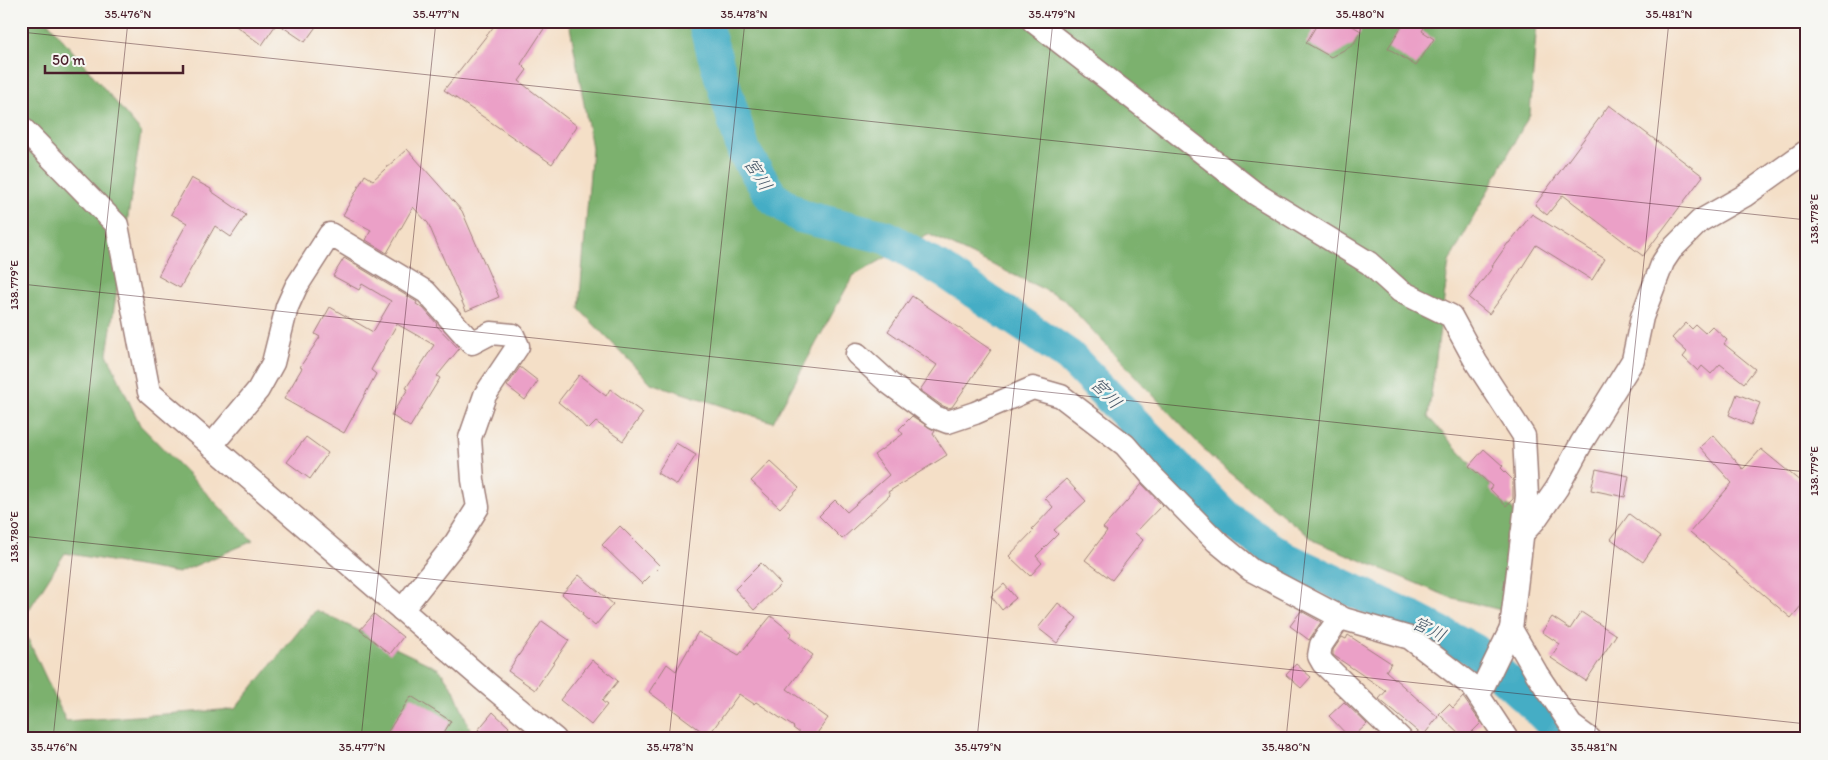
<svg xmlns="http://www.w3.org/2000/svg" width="1828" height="760" font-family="Itim,'Klee One',sans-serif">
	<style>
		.forest { fill: #7bb16e; stroke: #62684c }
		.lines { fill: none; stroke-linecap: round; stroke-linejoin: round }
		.river { stroke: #45adc5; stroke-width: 34 }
		.building { fill: #eba0c7 }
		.minor-casing { stroke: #9f7f79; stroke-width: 25 }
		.minor { stroke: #fff; stroke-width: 22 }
		.ticks { fill: none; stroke: #4a1f2b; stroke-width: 1; stroke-opacity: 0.45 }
		.labels { text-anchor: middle; stroke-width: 5; stroke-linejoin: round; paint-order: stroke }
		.water-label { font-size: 18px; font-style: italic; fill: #485869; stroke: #f6f6f2 }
		.neatline { fill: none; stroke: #4a1f2b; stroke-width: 2 }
		.ticks-label { font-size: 12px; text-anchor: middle; fill: #4a1f2b }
	</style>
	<rect width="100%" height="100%" fill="#f6f6f2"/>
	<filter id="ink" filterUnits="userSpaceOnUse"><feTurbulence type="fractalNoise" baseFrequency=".02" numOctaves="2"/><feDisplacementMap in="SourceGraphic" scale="10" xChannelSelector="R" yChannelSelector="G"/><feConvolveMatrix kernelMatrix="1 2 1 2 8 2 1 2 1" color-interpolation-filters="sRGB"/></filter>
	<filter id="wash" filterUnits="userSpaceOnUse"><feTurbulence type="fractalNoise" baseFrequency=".0096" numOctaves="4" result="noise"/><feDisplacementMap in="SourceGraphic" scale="20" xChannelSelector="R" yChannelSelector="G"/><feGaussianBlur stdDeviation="1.12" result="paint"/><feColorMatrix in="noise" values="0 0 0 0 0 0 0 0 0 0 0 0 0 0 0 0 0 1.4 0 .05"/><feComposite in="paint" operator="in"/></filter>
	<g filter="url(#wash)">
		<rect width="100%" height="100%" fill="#f4dfc7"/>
		<g class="forest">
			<polygon points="21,21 47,21 141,132 107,354 140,425 253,541 178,573 65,553 21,622"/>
			<polygon points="569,21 1537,21 1530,114 1449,262 1428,417 1529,528 1521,615 1449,597 1315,541 1211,457 1062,298 928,234 853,276 773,422 651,383 579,309 592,148"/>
			<polygon points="316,610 439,669 454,690 474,739 21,739 21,624 66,721 235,709"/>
		</g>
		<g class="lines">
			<polyline class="river" points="704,21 744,152 772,197 800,216 886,237 947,273 1069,356 1227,518 1286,559 1412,618 1474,650 1535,706 1567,739"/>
		</g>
		<g id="blocks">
			<g class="building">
				<polygon points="229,21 320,21 305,42 277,23 262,45"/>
				<polygon points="498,21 549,21 521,64 527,70 519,81 577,126 552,164 444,90"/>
				<polygon points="1319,21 1344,21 1361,31 1353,45 1331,57 1306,43"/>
				<polygon points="1405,21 1428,21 1422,31 1434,39 1416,66 1388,48"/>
				<polygon points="1609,105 1703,176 1643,256 1563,195 1547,215 1535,205"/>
				<polygon points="407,149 462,211 499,297 466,311 428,223 413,207 387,253 366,240 371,230 343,215 365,175 373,180"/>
				<polygon points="191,178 211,189 211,191 246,215 231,237 215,226 180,288 158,276 187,223 171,214"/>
				<polygon points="1532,214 1605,259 1592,280 1536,245 1510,286 1489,314 1469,298 1493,267 1492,266 1508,243 1509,243"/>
				<polygon points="344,258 417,302 416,304 423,308 437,324 436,325 459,349 437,376 440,378 410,427 391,415 408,389 406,388 434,345 397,324 371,370 376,374 344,433 284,399 302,368 300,367 320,337 315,334 330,307 373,332 391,301 362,284 359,290 333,276"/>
				<polygon points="912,296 991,350 952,407 948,408 941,405 920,390 937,365 888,331"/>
				<polygon points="1686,323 1692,329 1696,325 1705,333 1712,326 1727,340 1724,344 1755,369 1744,383 1720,364 1711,374 1702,366 1698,371 1683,357 1687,352 1672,338"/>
				<polygon points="520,367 538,381 525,400 507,386"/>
				<polygon points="579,375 606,396 610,389 643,413 623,441 596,422 588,430 574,415 558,402"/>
				<polygon points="1737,394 1760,403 1751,425 1729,415"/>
				<polygon points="912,416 935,431 933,434 947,455 888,492 890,495 842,539 819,516 835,500 847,512 889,475 874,455 903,434 899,429"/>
				<polygon points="1713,435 1743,469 1761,449 1807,487 1807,599 1791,618 1690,532 1732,483 1700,447"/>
				<polygon points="306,437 328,453 310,479 287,462"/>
				<polygon points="676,443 696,455 677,485 657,473"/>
				<polygon points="1484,449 1503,466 1501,468 1513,480 1513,499 1506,506 1490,489 1492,486 1469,466"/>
				<polygon points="770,461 799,488 780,508 751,481"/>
				<polygon points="1596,469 1629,476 1625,497 1591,490"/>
				<polygon points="1066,479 1086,501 1054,530 1058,534 1036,556 1042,563 1030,576 1009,556 1034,530 1032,529 1053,507 1045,498"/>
				<polygon points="1142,484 1162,505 1135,533 1143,540 1112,580 1085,560 1107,531 1103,528"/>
				<polygon points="1629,514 1660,537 1643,562 1611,539"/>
				<polygon points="620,526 660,566 642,584 602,545"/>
				<polygon points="761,563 781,584 754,610 735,589"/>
				<polygon points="579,575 613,604 595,626 582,615 583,613 562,594"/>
				<polygon points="1004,584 1016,598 1002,610 991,596"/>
				<polygon points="1058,603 1077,618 1057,643 1038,628"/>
				<polygon points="1301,611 1321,622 1309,640 1290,626"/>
				<polygon points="1581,612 1616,635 1586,681 1551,658 1560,644 1542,632 1552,617 1570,629"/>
				<polygon points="374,614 403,637 390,654 360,630"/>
				<polygon points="771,616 792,633 789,637 813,655 787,689 828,718 813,739 808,739 793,728 794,727 756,702 754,704 739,694 708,736 649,692 667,664 676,671 698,632 739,655"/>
				<polygon points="542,621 569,640 535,690 508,671"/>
				<polygon points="1348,635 1391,663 1386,671 1438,717 1423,736 1379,699 1386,691 1333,655 1333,650 1342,637 1346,639"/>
				<polygon points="592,660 618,681 602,701 607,705 591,725 560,700"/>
				<polygon points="1296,664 1311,677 1301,688 1286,675"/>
				<polygon points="411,696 451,721 440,739 383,739"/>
				<polygon points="1463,697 1481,723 1465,739 1439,714 1449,704 1453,708"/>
				<polygon points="1344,702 1367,724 1351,739 1329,716"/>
				<polygon points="493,712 509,727 501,739 488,739 478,730"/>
			</g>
		</g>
	</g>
	<g filter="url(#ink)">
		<use href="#blocks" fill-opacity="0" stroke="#9f7f79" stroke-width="1"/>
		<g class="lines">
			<g class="minor-casing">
				<g id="minor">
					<polyline points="1033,21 1256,194 1369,263 1400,291 1451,316 1476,362 1524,436 1527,496 1511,629 1537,674 1571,725 1590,739"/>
					<polyline points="21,127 117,225 149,392 487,683 555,739"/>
					<polyline points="857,354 889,383 935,417 948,422 975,413 1033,388 1061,396 1125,445 1152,476 1216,541 1251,570 1344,619 1410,638 1472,686 1507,739"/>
					<polyline points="211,446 258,390 273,363 287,307 296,287 330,234 426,292 472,343 491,333 513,335 518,346 485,395 470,438 473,480 478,507 456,542 402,610"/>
					<polyline points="1522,534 1535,520 1557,488 1582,442 1633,360 1642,317 1663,262 1671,250 1700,221 1744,196 1807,151"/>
					<polyline points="1340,617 1321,645 1319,656 1323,663 1401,739"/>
					<polyline points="1479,695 1511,629"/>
				</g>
			</g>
			<use href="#minor" class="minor"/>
		</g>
	</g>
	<path class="ticks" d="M21,32l1786,188M21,284l1786,188M21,536l1786,188M53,739l75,-718M361,739l75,-718M669,739l76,-718M977,739l76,-718M1286,739l75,-718M1594,739l75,-718"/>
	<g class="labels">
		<g class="water-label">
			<text transform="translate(758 174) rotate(58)" y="6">宮川</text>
			<text transform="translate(1106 393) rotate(46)" y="6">宮川</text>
			<text transform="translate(1429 629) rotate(26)" y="6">宮川</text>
		</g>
	</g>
	<rect width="1828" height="760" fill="none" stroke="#f6f6f2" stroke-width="55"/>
	<path d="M45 65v8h138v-8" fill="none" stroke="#4a1f2b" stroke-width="2.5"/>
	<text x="52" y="65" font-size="15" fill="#4a1f2b" stroke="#f6f6f2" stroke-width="4" paint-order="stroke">50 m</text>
	<rect x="28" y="28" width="1772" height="704" class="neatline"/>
	<g class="ticks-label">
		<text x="128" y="18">35.476°N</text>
		<text x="436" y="18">35.477°N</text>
		<text x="744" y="18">35.478°N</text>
		<text x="1052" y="18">35.479°N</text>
		<text x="1360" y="18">35.480°N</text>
		<text x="1669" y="18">35.481°N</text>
		<text transform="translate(1814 219) rotate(-90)" y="4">138.778°E</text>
		<text transform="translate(14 285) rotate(-90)" y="4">138.779°E</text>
		<text transform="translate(1814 471) rotate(-90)" y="4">138.779°E</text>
		<text transform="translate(14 537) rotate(-90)" y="4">138.780°E</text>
		<text x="54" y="751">35.476°N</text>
		<text x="362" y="751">35.477°N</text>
		<text x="670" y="751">35.478°N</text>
		<text x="978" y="751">35.479°N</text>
		<text x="1286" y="751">35.480°N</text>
		<text x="1594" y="751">35.481°N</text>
	</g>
</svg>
